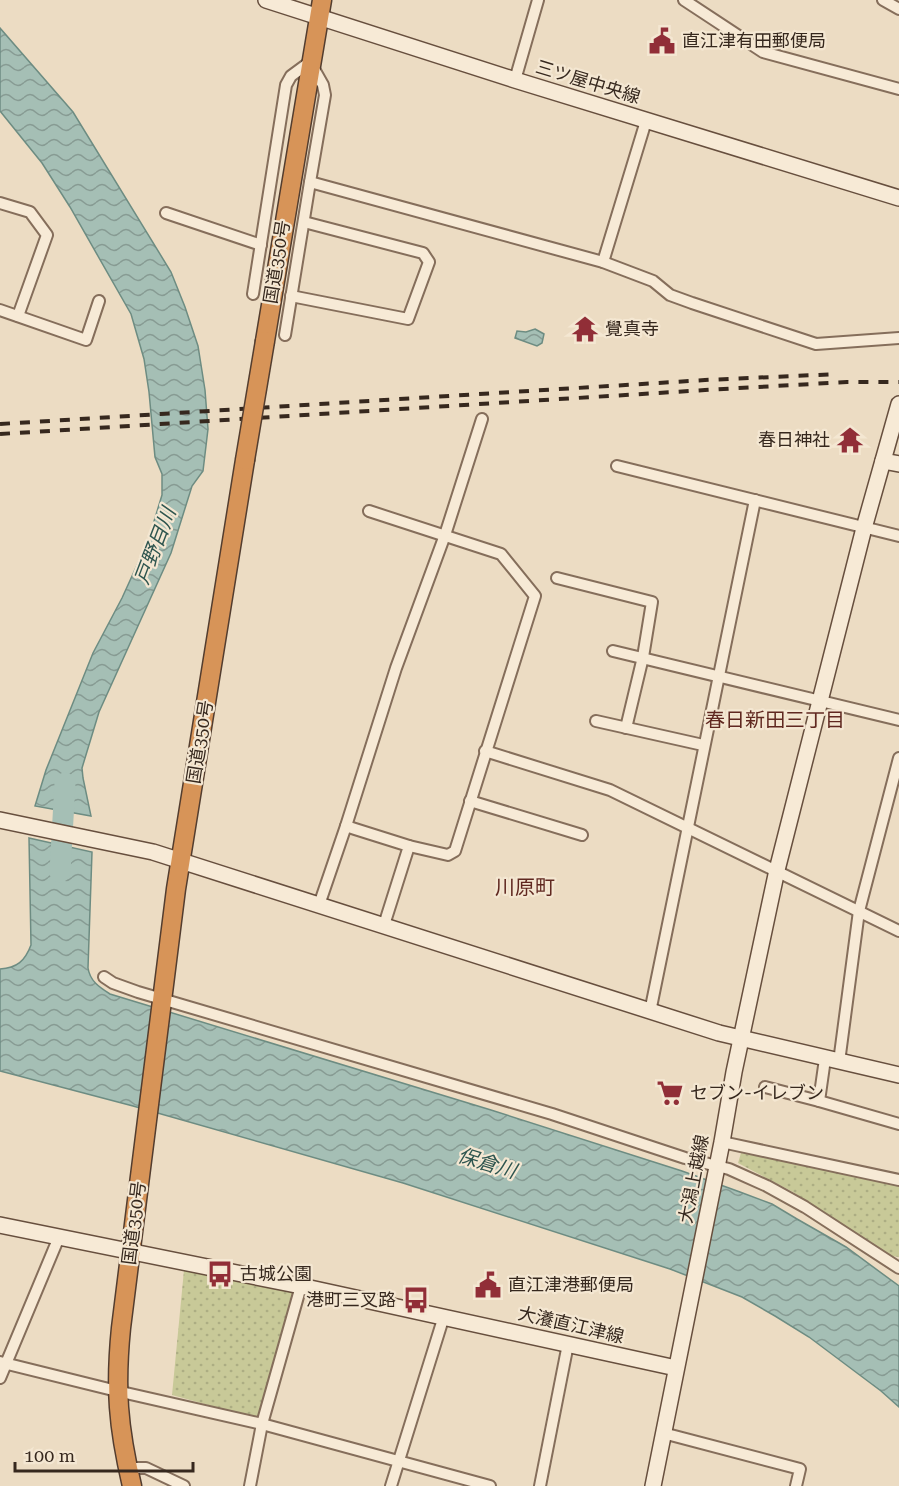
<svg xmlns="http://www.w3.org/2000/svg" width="899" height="1486" font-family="'Roboto Serif','Noto Sans JP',serif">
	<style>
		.park { fill: url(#park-dots) }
		.water { fill: url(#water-waves); stroke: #6d8c82; stroke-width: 1.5 }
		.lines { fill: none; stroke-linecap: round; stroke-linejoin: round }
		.river { stroke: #a5bfb5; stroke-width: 21 }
		.street-casing { stroke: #856e5b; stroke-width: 14 }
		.secondary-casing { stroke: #674f3e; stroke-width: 18 }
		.highway-casing { stroke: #533d2f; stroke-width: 21 }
		.street { stroke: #f7ead6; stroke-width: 10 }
		.secondary { stroke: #f7ead6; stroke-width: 15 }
		.highway { stroke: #d79458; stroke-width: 18 }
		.rail { stroke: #36281e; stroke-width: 4; stroke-dasharray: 10 10; stroke-linecap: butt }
		.highway-bridge-casing { stroke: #533d2f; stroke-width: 21; stroke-linecap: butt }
		.highway-bridge { stroke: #d79458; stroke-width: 18 }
		.labels { text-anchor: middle; stroke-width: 4.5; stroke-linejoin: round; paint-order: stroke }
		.poi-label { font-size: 18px; fill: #36281e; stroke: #f4e7d2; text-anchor: start }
		.street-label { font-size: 18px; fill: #36281e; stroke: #f4e7d2 }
		.water-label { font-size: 20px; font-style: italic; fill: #2e554f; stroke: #f4e7d2 }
		.neighbourhood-label { font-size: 20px; fill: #602820; stroke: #f4e7d2 }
	</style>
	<defs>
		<pattern id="park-dots" width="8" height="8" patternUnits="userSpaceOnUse" patternTransform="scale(1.5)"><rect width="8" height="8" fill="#c8c998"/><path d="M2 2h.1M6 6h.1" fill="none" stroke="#acad83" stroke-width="1.8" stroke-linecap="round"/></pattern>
		<pattern id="water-waves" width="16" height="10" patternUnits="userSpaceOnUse" patternTransform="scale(1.5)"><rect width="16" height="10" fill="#a5bfb5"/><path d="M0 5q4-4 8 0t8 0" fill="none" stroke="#879b93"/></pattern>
	</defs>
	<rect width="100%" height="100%" fill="#ecdcc3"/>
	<g class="park">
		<polygon points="741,1153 899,1184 899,1257 892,1256 793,1192 738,1163"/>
		<polygon points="184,1270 293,1292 259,1417 256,1418 172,1395"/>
	</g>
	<g class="water">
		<polygon points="0,28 73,112 171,272 185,307 198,346 205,390 208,429 203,471 192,486 171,553 99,712 82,768 83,778 91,816 35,806 46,770 93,653 122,598 148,541 162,495 162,474 155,457 149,392 144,359 131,314 70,207 42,163 0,111"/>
		<polygon points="535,329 544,334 542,343 537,346 515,338 517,331 526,332"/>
		<path d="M29,838l63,14 -4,116c2,13 11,19 22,26l381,116 191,61 58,21 32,12 25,15 49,28 53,39v121l-18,-16 -72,-54 -34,-21 -33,-19 -72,-28 -267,-86 -270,-77 -133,-35v-102c17,-1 25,-8 31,-24z"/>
	</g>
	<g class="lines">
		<polyline class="river" points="60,872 65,783"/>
		<g class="street-casing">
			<g id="street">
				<polyline points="684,0 763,52 899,89"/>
				<polyline points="883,0 899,9"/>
				<polyline points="515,80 538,0"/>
				<polyline points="0,203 30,212 47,235 18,316"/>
				<polyline points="166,213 261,245"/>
				<polyline points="603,262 646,121"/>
				<polyline points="253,294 286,85 291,76 310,62 323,85 325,95 310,182 603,262 653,281 670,295 692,303 816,344 899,338"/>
				<polyline points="291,296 408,319 429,262 423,253 304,222"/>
				<polyline points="0,310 86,340 99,301"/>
				<polyline points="285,335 310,182"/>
				<polyline points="617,466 899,536"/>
				<polyline points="369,511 501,554 535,596 455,851 448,855 409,846"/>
				<polyline points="557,578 652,602 643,657 626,728"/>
				<polyline points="613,651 899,720"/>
				<polyline points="596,721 703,745"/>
				<polyline points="485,751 610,790 899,931"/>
				<polyline points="470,801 582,835"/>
				<polyline points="346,826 396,668 445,535 482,419"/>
				<polyline points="319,905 346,826 355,829 409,846 384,925"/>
				<polyline points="104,977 113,983 138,992 552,1114 685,1158 729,1169 767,1186 805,1207 899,1268"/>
				<polyline points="650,1012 755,500"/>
				<polyline points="825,1059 819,1101 899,1124"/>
				<polyline points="839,1062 859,911 899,758"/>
				<polyline points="765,1087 819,1101"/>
				<polyline points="722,1142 899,1180"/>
				<polyline points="0,1362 117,1391 262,1424 490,1486"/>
				<polyline points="0,1378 59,1237"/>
				<polyline points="663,1433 800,1469 796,1486"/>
				<polyline points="128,1468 146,1468 184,1486"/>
				<polyline points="250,1486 262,1424 301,1286"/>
				<polyline points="391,1486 444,1316"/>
				<polyline points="540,1486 568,1344"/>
			</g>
		</g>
		<g class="secondary-casing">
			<g id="secondary">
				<polyline points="266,0 515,80 899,198"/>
				<polyline points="883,461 899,464"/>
				<polyline points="0,820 153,852 719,1033 899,1075"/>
				<polyline points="0,1225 301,1286 676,1368"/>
				<polyline points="653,1486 722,1142 734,1072 777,870 864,528 899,404"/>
			</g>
		</g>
		<g class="highway-casing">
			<g id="highway">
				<polyline points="265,341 322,0"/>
				<path d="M132,1486c-14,-59 -17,-98 -11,-158l55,-439 69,-429"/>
			</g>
		</g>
		<use href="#street" class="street"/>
		<use href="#secondary" class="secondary"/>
		<use href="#highway" class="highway"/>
		<g class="rail">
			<polyline points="0,424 705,380 838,374"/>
			<polyline points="0,434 705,390 847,382 899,382"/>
		</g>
		<g class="highway-bridge-casing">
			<polyline id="highway-bridge" points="245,460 265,341"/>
		</g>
		<use href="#highway-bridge" class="highway-bridge"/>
	</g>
	<defs>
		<g id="civic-bare" transform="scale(2.07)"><path d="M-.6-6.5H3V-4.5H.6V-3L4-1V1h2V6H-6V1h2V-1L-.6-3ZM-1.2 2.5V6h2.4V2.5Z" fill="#912e37" stroke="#f4e7d2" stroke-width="2.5" paint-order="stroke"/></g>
		<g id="temple-bare" transform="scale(2.07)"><path d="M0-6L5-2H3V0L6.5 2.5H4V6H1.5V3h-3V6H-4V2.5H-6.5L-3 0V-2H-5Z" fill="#912e37" stroke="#f4e7d2" stroke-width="2.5" paint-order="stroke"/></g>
		<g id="supermarket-bare" transform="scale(2.07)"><path d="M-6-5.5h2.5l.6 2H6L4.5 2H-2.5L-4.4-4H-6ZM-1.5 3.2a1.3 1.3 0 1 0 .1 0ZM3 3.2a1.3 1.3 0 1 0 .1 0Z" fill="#912e37" stroke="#f4e7d2" stroke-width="2.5" paint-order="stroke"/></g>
		<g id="bus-bare" transform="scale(2.07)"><path d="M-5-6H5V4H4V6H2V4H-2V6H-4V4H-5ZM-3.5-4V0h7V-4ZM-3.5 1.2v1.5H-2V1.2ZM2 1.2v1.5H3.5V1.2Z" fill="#912e37" stroke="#f4e7d2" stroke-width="2.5" paint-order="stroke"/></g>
	</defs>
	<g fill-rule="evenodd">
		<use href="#civic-bare" x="662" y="41"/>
		<use href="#temple-bare" x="585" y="329"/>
		<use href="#temple-bare" x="850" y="440"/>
		<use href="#supermarket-bare" x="670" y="1093"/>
		<use href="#bus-bare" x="220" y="1274"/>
		<use href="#civic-bare" x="488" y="1285"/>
		<use href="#bus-bare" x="416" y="1300"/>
	</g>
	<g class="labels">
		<g class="poi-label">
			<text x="682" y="47">直江津有田郵便局</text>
			<text x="605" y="335">覺真寺</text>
			<text x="830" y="446" text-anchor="end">春日神社</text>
			<text x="690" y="1099">セブン-イレブン</text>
			<text x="240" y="1280">古城公園</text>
			<text x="508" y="1291">直江津港郵便局</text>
			<text x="396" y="1306" text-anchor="end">港町三叉路</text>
		</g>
		<g class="street-label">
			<text transform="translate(588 82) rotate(17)" y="6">三ツ屋中央線</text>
			<text transform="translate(277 262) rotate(-81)" y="6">国道350号</text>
			<text transform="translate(200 742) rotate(-81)" y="6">国道350号</text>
			<text transform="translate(694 1179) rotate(-79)" y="6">大潟上越線</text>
			<text transform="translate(134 1223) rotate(-83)" y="6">国道350号</text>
			<text transform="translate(571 1325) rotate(13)" y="6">大瀁直江津線</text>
		</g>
		<g class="water-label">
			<text transform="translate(155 546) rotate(-69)" y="7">戸野目川</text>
			<text transform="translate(487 1163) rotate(17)" y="7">保倉川</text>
		</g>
		<g class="neighbourhood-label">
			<text x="775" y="727">春日新田三丁目</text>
			<text x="525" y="894">川原町</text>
		</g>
	</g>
	<path d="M15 1462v9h178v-9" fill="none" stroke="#36281e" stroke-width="3"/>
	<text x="24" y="1462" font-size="18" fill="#36281e" stroke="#f4e7d2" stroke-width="4.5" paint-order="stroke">100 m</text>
</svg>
